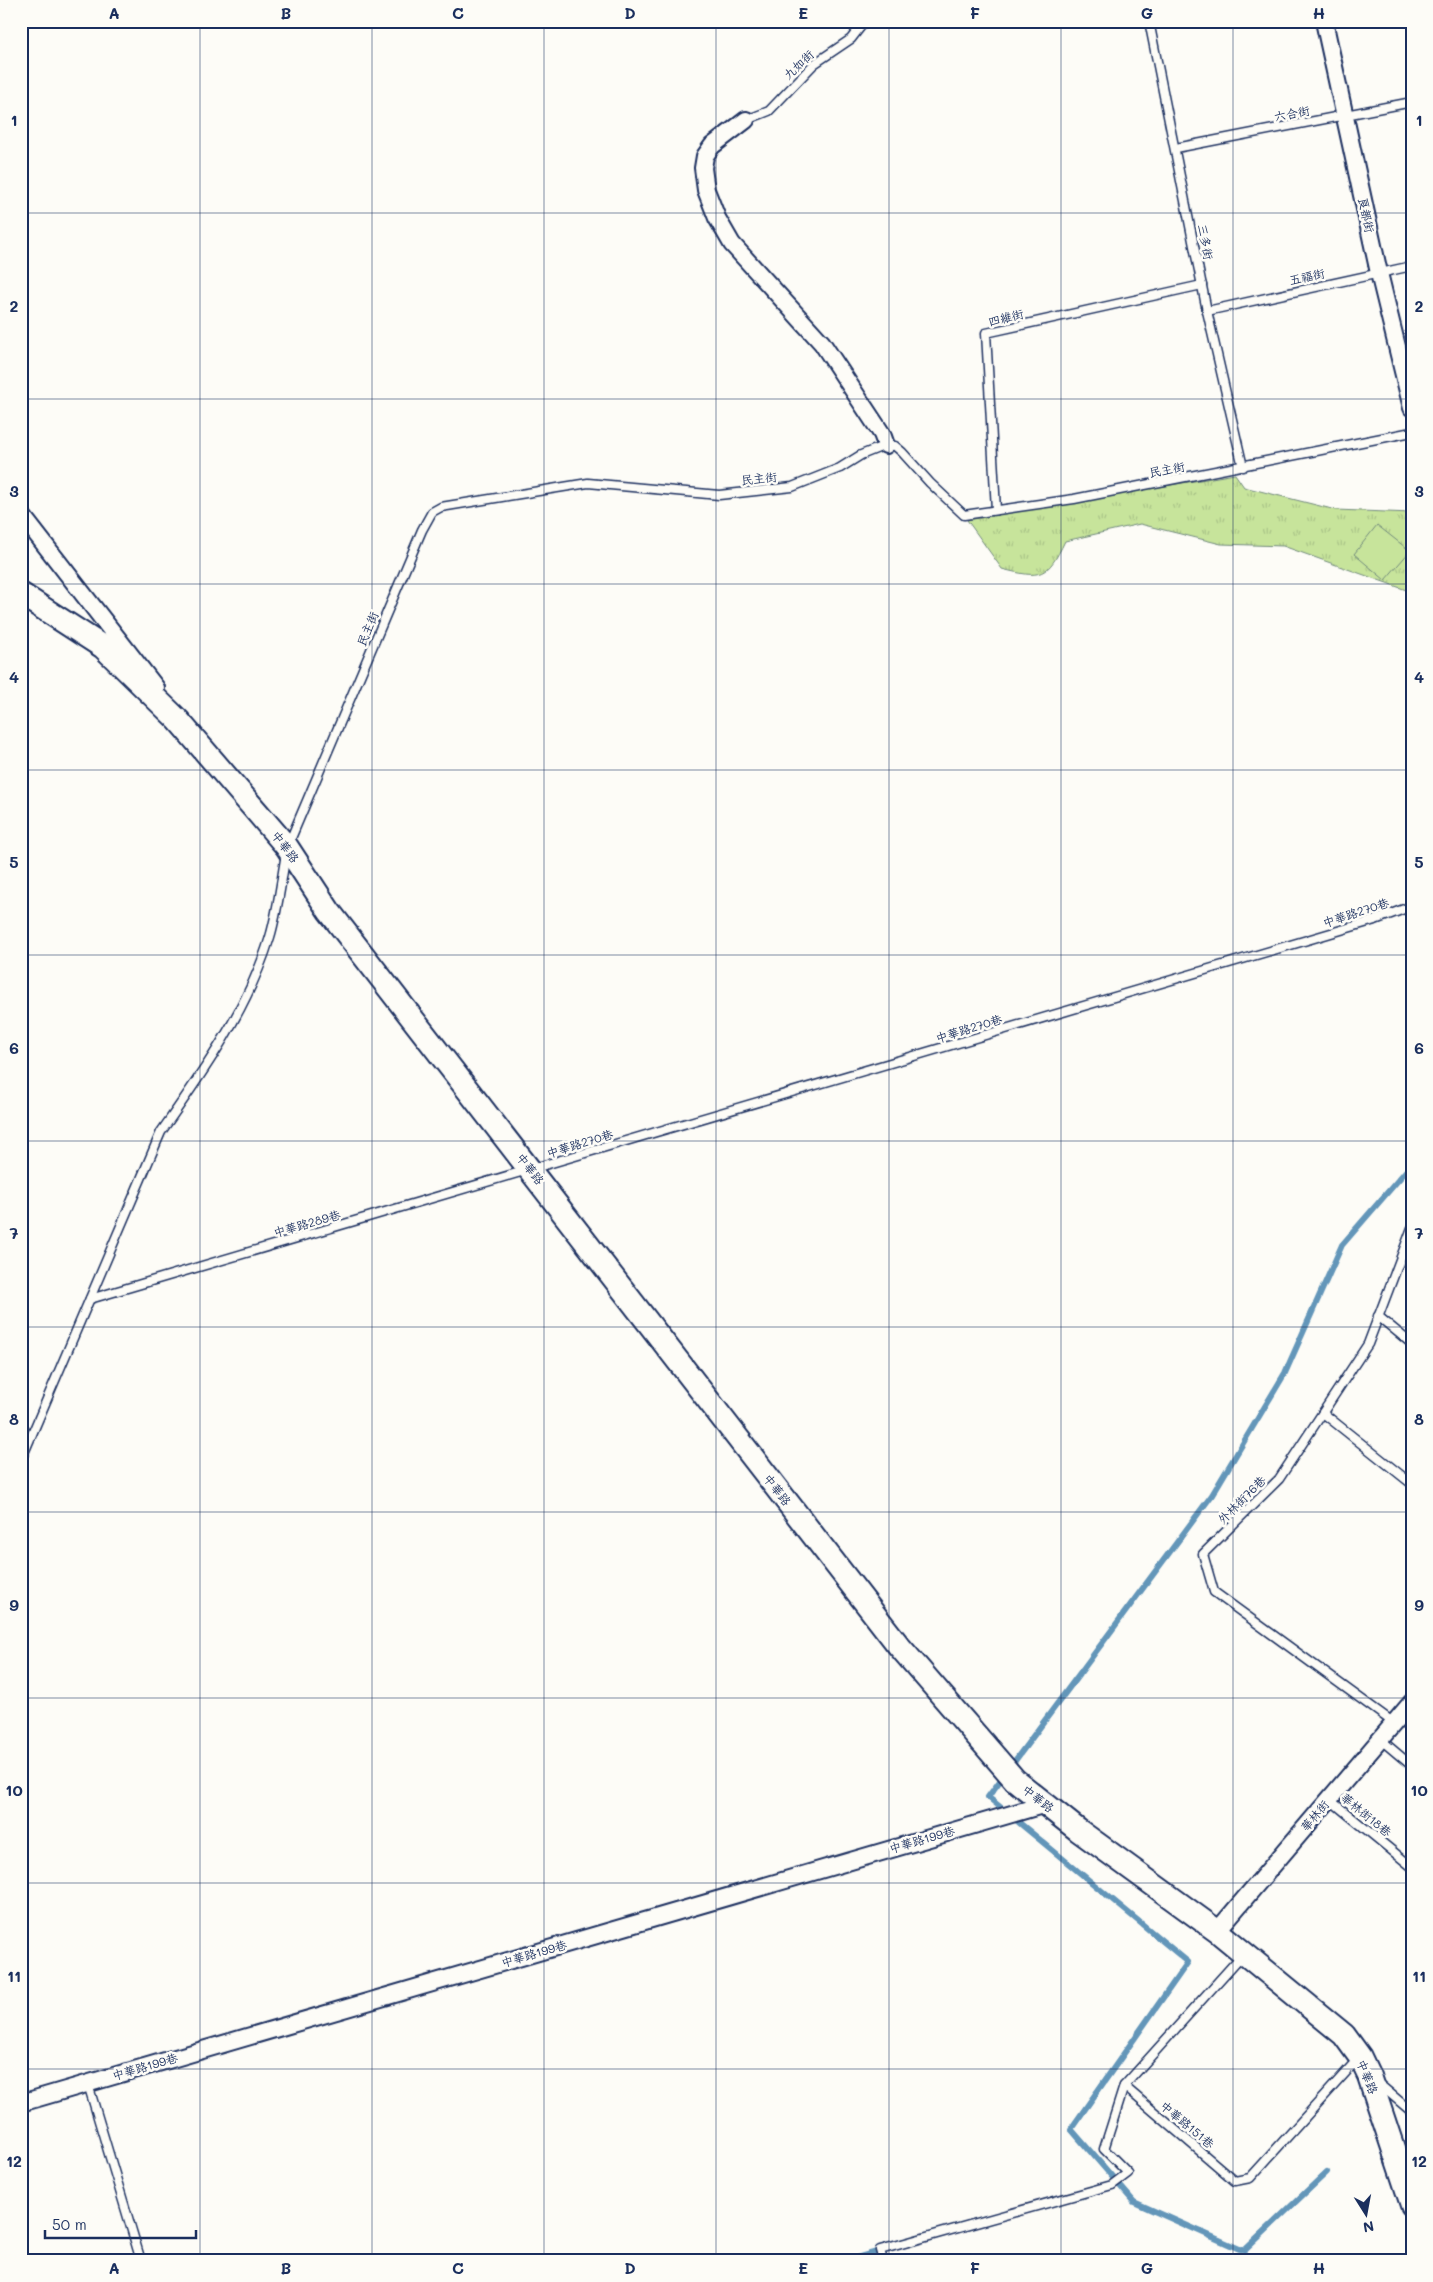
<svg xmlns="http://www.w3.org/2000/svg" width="1433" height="2282" font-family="Mali,'LXGW WenKai TC',sans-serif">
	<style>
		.park { fill: url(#park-tufts); stroke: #718a7c }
		.garden { fill: #c7e49b; stroke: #718a7c }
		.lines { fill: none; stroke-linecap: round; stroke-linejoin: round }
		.stream { stroke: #6496b9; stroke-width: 6 }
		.service-casing { stroke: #1b2f5e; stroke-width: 11 }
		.minor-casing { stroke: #1b2f5e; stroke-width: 20 }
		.secondary-casing { stroke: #1b2f5e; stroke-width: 26 }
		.service { stroke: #fdfcf7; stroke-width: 8 }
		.minor { stroke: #fdfcf7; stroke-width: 16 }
		.secondary { stroke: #fdfcf7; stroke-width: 22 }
		.grid { fill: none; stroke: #1b2f5e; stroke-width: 1; stroke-opacity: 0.55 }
		.labels { text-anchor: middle; stroke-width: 5; stroke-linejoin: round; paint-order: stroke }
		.street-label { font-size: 12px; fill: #1b2f5e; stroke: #fdfcf7 }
		.neatline { fill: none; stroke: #1b2f5e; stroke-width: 2 }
		.grid-label { font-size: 16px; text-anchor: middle; font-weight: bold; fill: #1b2f5e }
	</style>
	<defs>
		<pattern id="park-tufts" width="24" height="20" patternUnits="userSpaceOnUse" patternTransform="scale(1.25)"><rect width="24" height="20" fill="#c7e49b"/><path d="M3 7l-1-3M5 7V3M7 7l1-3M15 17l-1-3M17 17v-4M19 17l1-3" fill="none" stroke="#aac488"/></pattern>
	</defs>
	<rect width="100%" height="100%" fill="#fdfcf7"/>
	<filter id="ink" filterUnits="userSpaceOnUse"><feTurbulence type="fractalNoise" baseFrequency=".02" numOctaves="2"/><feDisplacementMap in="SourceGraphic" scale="10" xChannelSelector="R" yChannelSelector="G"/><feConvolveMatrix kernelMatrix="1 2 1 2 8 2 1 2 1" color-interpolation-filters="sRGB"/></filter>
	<g filter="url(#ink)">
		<path class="park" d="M1235,474l9,13 92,23 76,3v79l-129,-46 -62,-2 -81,-20 -75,17c-18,37 -24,38 -63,28l-35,-49z"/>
		<polygon class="garden" points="1377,525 1410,551 1385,580 1354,554"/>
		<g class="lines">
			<g class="stream">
				<polyline points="1327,2172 1244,2251 1134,2202 1071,2129 1188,1962 988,1797 1212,1495 1285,1373 1342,1245 1412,1164"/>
				<polyline points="846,2261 884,2250"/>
			</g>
			<g class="service-casing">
				<g id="service">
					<polyline points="1149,21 1207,311 1243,467"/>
					<polyline points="746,120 769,111 814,64 851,39 865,21"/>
					<polyline points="1176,148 1412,102"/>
					<polyline points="1207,311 1412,266"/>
					<polyline points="996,510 986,333 1202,285"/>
					<polyline points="289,843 422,530 432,512 441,507 588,483 719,495 792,487 840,468 861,455 886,445 895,446 902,452 930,483 964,515 1074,499 1412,432"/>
					<polyline points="90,1299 1375,920 1412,906"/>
					<polyline points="1378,1316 1412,1344"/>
					<polyline points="1323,1413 1412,1484"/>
					<path d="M21,1460l140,-328c43,-61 87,-123 109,-195 8,-27 11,-56 16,-83"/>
					<polyline points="1394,1723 1214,1592 1203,1554 1279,1479 1368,1344 1412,1228"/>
					<polyline points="1380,1739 1412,1766"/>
					<polyline points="1329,1799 1412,1867"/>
					<polyline points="1243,1954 1124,2086 1235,2181 1250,2178 1357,2060"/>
					<polyline points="88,2084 141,2261"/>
					<polyline points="1379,2084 1412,2112"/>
					<polyline points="883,2261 880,2250 1112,2185 1128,2173 1104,2149 1124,2086"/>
				</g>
			</g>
			<g class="minor-casing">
				<g id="minor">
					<polyline points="1324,21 1379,273 1412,408"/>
					<polyline points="746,120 712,146 705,156 703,168 706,190 717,218 732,244 822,343 882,434 886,445"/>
					<polyline points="21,514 156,688"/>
					<polyline points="1217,1931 1412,1702"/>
					<polyline points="21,2103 1046,1804"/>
				</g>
			</g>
			<g class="secondary-casing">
				<polyline id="secondary" points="21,594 103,647 178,720 287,847 329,911 899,1646 1015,1780 1078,1830 1217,1931 1344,2035 1360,2057 1369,2076 1412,2205"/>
			</g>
			<use href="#service" class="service"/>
			<use href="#minor" class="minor"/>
			<use href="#secondary" class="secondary"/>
		</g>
	</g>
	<path class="grid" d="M200,21v2240M372,21v2240M544,21v2240M716,21v2240M889,21v2240M1061,21v2240M1233,21v2240M21,213h1391M21,399h1391M21,584h1391M21,770h1391M21,955h1391M21,1141h1391M21,1327h1391M21,1512h1391M21,1698h1391M21,1883h1391M21,2069h1391"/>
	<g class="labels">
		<g class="street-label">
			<text transform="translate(799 65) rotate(-43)" y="4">九如街</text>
			<text transform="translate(1292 114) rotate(-11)" y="4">六合街</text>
			<text transform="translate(1366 215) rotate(78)" y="4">良都街</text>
			<text transform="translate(1205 242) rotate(79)" y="4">三多街</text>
			<text transform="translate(1307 277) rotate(-12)" y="4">五福街</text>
			<text transform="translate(1006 318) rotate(-14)" y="4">四維街</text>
			<text transform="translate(1167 470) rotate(-11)" y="4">民主街</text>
			<text transform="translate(759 479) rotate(-6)" y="4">民主街</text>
			<text transform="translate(368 629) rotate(-67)" y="4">民主街</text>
			<text transform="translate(285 847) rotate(53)" y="4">中華路</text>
			<text transform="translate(1356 913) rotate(-18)" y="4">中華路270巷</text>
			<text transform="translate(969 1029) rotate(-17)" y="4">中華路270巷</text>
			<text transform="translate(580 1144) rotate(-17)" y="4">中華路270巷</text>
			<text transform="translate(530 1169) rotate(52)" y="4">中華路</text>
			<text transform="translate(307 1224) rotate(-16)" y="4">中華路289巷</text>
			<text transform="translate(777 1490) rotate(52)" y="4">中華路</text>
			<text transform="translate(1242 1500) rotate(-45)" y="4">外林街76巷</text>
			<text transform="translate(1038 1799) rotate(38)" y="4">中華路</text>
			<text transform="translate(1366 1815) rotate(39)" y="4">華林街18巷</text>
			<text transform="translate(1315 1816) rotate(-50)" y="4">華林街</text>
			<text transform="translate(922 1840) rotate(-16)" y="4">中華路199巷</text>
			<text transform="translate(534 1954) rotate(-16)" y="4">中華路199巷</text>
			<text transform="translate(145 2067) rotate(-16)" y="4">中華路199巷</text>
			<text transform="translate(1367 2077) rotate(68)" y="4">中華路</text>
			<text transform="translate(1187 2125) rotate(40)" y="4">中華路151巷</text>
		</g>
	</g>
	<rect width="1433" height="2282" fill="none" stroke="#fdfcf7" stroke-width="55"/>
	<g transform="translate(1366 2214) rotate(169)" stroke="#fdfcf7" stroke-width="4" paint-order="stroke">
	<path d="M0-4L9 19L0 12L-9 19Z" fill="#1b2f5e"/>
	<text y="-8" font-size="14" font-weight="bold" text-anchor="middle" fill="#1b2f5e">N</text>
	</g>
	<path d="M45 2230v8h151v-8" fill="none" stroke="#1b2f5e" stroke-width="2.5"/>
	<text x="52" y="2230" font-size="15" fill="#1b2f5e" stroke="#fdfcf7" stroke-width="4" paint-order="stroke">50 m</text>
	<rect x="28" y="28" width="1378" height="2226" class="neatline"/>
	<g class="grid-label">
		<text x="114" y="19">A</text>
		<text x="286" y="19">B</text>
		<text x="458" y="19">C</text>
		<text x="630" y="19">D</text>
		<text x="803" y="19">E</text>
		<text x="975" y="19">F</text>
		<text x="1147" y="19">G</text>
		<text x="1319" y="19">H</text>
		<text x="14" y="126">1</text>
		<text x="1419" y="126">1</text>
		<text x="14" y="312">2</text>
		<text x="1419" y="312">2</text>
		<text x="14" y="497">3</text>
		<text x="1419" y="497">3</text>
		<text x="14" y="683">4</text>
		<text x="1419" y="683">4</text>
		<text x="14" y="868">5</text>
		<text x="1419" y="868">5</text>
		<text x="14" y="1054">6</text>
		<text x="1419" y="1054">6</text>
		<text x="14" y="1239">7</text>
		<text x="1419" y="1239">7</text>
		<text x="14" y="1425">8</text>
		<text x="1419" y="1425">8</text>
		<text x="14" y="1611">9</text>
		<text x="1419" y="1611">9</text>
		<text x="14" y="1796">10</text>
		<text x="1419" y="1796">10</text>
		<text x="14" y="1982">11</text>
		<text x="1419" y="1982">11</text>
		<text x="14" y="2167">12</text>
		<text x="1419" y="2167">12</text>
		<text x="114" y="2274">A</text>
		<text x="286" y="2274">B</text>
		<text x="458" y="2274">C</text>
		<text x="630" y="2274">D</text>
		<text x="803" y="2274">E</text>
		<text x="975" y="2274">F</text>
		<text x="1147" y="2274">G</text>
		<text x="1319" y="2274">H</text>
	</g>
</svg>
